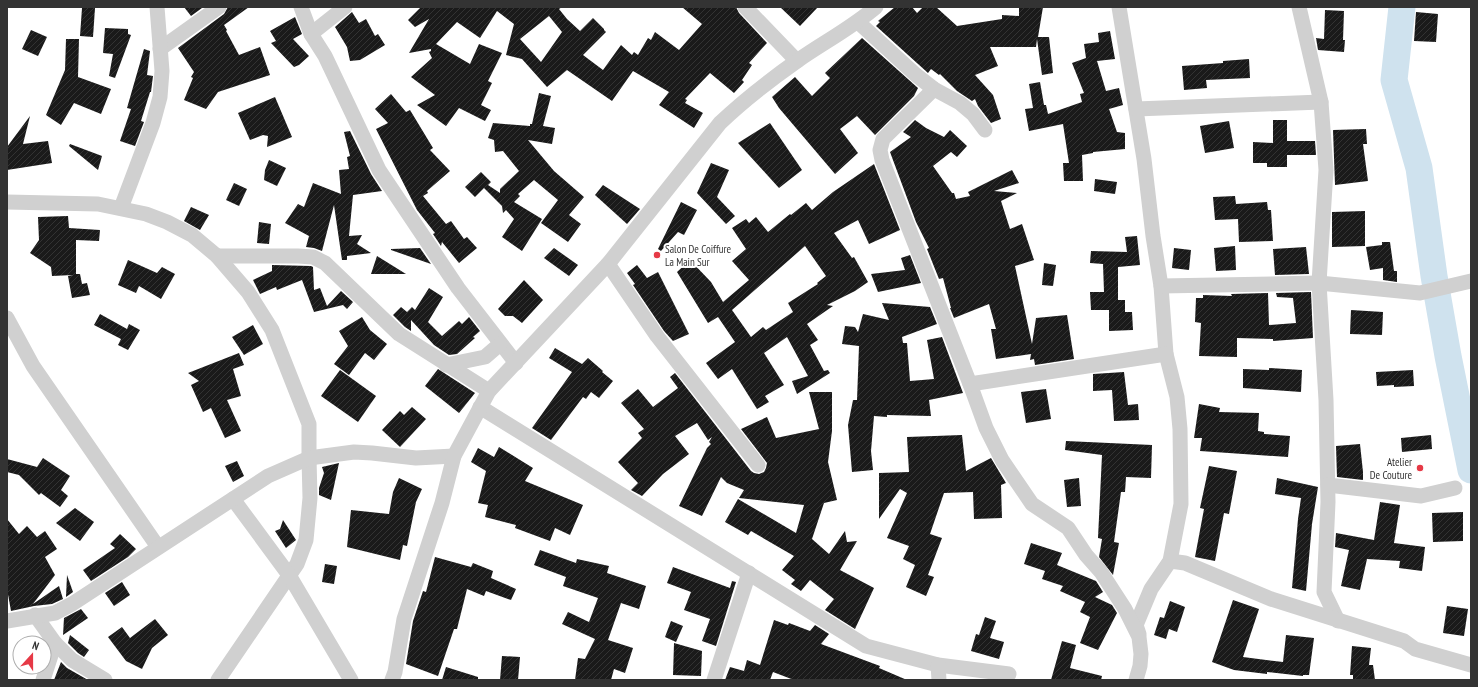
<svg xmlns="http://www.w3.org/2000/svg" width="1478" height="687" font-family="'PT Sans Narrow',sans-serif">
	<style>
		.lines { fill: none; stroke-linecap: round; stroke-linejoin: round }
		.river { stroke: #cfe2ee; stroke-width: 27 }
		.building { fill: url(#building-hatch); fill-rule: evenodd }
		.street { stroke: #d0d0d0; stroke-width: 15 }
		.poi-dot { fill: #e63946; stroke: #fff; stroke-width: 1.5 }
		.labels { text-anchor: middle; stroke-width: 4; stroke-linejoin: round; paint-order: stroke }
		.poi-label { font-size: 11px; fill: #333; stroke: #fff; text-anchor: start }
	</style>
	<defs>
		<pattern id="building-hatch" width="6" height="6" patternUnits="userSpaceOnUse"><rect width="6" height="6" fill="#1a1a1a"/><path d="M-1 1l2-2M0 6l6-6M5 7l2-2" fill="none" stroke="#333"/></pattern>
	</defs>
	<rect width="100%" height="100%" fill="#fff"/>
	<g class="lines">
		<polyline class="river" points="1402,7 1394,80 1419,168 1434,276 1448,356 1471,470"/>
	</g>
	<g class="building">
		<polygon points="184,7 201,7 202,8 191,16"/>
		<polygon points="228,7 249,7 224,25 227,30 226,31 239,55 260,47 270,75 218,92 206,109 184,100 193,78 191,77 194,72 178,48 224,14"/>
		<path d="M421,7h141l-3,2 8,10 13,12 13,-13 11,11v1l2,2 -23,23 20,15 18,-25 11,10 2,-3 4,3 10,-17 3,2 4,-8 24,18 23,-26 -20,-17h54l3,6 28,30 -18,20 3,2 -10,15 2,2 -10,11 -24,-20 -25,26 2,1 -2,3 18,10 -9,15 -35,-23 10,-13 -36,-21 -21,30 -45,-31 -20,17 -25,-28 -16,-4 8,-31 -17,-13 -17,27 -23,-16 -21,22 34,20 9,-20 23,9 -14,28 4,2 -11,22 10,5 -6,11 -26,-13 -13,18 -29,-21 18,-10 -24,-18 21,-19 -3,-6 2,-1v-2l-22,4 20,-34 -14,8 -7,-7zM549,16l13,16 -21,30 -21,-23z"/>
		<polygon points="780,7 818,7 800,26"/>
		<polygon points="895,7 912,7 917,13 923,7 936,7 957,26 1002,19 1002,15 1019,16 1019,7 1043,7 1038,37 1049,37 1053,73 1042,75 1037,39 1036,47 990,47 998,66 975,75 993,95 1001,119 991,123 978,106 975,99 972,101 957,91 940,74 939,75 931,69 928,73 876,26 880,22 878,21"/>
		<polygon points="82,8 95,8 93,37 80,36"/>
		<polygon points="1325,10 1344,11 1343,40 1345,40 1344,52 1318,50 1316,38 1324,39"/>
		<polygon points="352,12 359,23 366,19 375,36 378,34 385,45 360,60 350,61 347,47 335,27"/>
		<polygon points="1416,12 1438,14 1436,42 1414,41"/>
		<polygon points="295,17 302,34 293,39 309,56 299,65 294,67 271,43 276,41 270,31"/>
		<polygon points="105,28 128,29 128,34 131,35 115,78 109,76 113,54 103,53"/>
		<polygon points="31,30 47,37 38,56 22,49"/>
		<polygon points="1110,31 1115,59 1097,61 1106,91 1119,88 1123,105 1109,109 1117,132 1125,133 1125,149 1093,152 1093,153 1082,155 1083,181 1064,181 1063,163 1069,163 1063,124 1029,131 1025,109 1033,108 1029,84 1040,82 1044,105 1046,105 1048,114 1082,102 1080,94 1084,93 1072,63 1086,58 1084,44 1099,42 1098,33"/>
		<polygon points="862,38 918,88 914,96 875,135 857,116 840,129 858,153 835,174 779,108 772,97 795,77 812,96 830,78 825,73"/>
		<polygon points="66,39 79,39 78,77 111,89 101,114 74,103 61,125 46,115 65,70"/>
		<polygon points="144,49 150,51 147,75 153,76 151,92 150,92 141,121 144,122 135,146 120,141 131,109 127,108"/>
		<polygon points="1249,59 1250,78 1206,80 1207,88 1184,90 1182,66 1223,63 1223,61"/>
		<polygon points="539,93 551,96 543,126 555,128 552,144 528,140 554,171 584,197 569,215 581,224 568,242 541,223 558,200 534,180 518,194 520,196 514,202 542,219 522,251 502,237 514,219 506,210 503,213 502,206 484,188 475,197 465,187 481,172 491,182 488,185 500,193 500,189 519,171 503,151 495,152 494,140 488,138 493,123 530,126 530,124 532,124"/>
		<polygon points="391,94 406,112 410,110 433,148 430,150 450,171 427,191 428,193 423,196 446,224 451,221 464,239 467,237 477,248 459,263 442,242 441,246 433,234 435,233 417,210 376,129 388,123 375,109"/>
		<polygon points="275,97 292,137 267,147 268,136 263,135 250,140 238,113"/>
		<polygon points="30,116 23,144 48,141 52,163 7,170 7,147"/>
		<polygon points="915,120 926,128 944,137 950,130 967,146 957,157 951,152 933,166 952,193 954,193 956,199 970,196 968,192 1012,170 1019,183 994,191 1017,193 1001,201 1010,229 1022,224 1034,260 1015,266 1032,344 1036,318 1067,315 1074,359 1035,365 1034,359 1030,360 1031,354 996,359 991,329 996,329 989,304 954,318 950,308 951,308 943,278 939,279 927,249 929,248 916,222 890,152 911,137 903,132"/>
		<polygon points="1273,120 1287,120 1287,141 1315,141 1316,155 1287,155 1287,167 1267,167 1267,163 1253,163 1253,142 1273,143"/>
		<polygon points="1229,121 1234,148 1205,153 1200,126"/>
		<polygon points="770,123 802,170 779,188 738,143"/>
		<polygon points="1366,129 1367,144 1363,144 1368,181 1335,185 1333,130"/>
		<polygon points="350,131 371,174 382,191 353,195 349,236 362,235 357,244 371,253 347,256 347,260 342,260 334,205 322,251 314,248 306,247 309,236 285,223 298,204 304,207 313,183 341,194 339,170 349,169 347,157 350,156 344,132"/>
		<polygon points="70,144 102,156 98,170 69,146"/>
		<polygon points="269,160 286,168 277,186 264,180 265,170"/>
		<polygon points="711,163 729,170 717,197 735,216 726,224 697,193"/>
		<path d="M874,164l26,66 -31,14 -11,-24 -24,13 18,25 2,-1 14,25 -13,9 -28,14 6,1 -26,18 11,16 -8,5 14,26 4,-1 2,3 -33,21 -5,-13 16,-5 -21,-39 -23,16 20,32 -19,11 4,6 -12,7 -25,-40 -14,10 -12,-16 29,-21 -17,-25 -10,6 -31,-51 13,-12 21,22 12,20 26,-22 -17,-19 14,-12 -14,-21 14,-9 3,4 7,-6 12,15 22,-18 1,1 15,-12 6,7 21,-18zM805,246l21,30 -9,7 1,1 -30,19 5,9 -27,18 -3,-3 -12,10 -19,-27z"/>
		<polygon points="1095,179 1117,182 1115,194 1094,191"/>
		<polygon points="234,183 247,189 239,206 226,200"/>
		<polygon points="603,185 640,209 627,224 595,195"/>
		<polygon points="1235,196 1236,204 1267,202 1268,210 1271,210 1273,241 1239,242 1238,219 1215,220 1213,197"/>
		<polygon points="681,202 697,210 684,235 678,232 661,251 658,249"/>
		<polygon points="191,207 209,215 200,230 184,221"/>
		<polygon points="1365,211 1365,246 1332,247 1332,212"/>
		<polygon points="68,216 69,228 100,230 99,241 76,240 76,274 80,274 82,284 87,283 90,295 72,298 68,276 73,275 52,276 51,267 30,253 39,240 38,217"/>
		<polygon points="259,222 271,224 269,244 257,243"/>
		<polygon points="1137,236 1140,265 1118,267 1118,300 1125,300 1125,312 1132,312 1133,330 1109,331 1109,310 1091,310 1090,292 1104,292 1103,264 1090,263 1091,251 1127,252 1125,237"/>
		<polygon points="1382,242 1390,242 1394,271 1397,271 1397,282 1383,280 1383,268 1370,270 1366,247 1382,245"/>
		<polygon points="1235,246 1236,270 1216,271 1214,248"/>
		<polygon points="1306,247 1309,274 1275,275 1273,249"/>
		<polygon points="420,248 431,264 391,250 391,249"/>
		<polygon points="554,248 578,265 569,276 544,258"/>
		<polygon points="1174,248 1191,250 1189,270 1172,268"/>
		<polygon points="910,255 921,283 878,292 871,274 905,270 901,258"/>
		<polygon points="377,256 406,274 371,274"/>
		<polygon points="128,260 157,273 162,267 175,274 161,299 139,286 136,293 118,285"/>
		<polygon points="1044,263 1056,265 1053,286 1042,285"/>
		<polygon points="272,265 311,266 313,267 314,290 320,288 327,306 341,291 353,302 347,309 343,305 314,312 302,280 277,290 276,287 260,294 253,280 272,271"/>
		<polygon points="637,265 647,278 658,272 689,334 673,341 664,331 633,285 635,284 627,273"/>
		<polygon points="524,280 543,300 522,323 513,316 505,316 498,309"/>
		<polygon points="429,288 443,297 428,322 442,336 459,321 462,324 469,317 480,331 473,337 475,338 457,354 449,355 434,345 411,320 411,331 405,327 393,315 401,307 407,312 412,307 415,310"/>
		<polygon points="1311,292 1313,338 1273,341 1273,339 1237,338 1237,357 1199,356 1201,323 1195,322 1196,298 1203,298 1203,295 1232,296 1231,294 1268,293 1269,325 1296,323 1293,298 1277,297 1276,293"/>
		<polygon points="882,303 930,307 937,324 902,337 903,343 907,343 910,381 934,379 927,340 942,337 963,393 929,400 931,416 887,415 887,417 874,416 871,451 873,470 852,472 848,425 853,400 857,400 859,346 842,344 845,326 855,327 858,332 863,314 889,320"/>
		<polygon points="1351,310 1383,312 1382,335 1350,334"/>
		<polygon points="100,314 127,329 129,324 140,330 128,350 118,345 121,339 94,325"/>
		<polygon points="362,317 370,330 387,344 374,360 365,353 349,375 334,364 348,346 339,331"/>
		<polygon points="253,325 263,344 244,355 232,337"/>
		<polygon points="555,348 582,364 588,358 603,371 602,372 613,381 599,398 591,392 586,399 583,397 551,440 532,428 572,372 549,358"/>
		<polygon points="239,353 244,365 233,369 241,396 227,400 241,431 225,438 211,408 203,412 191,385 199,381 188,373"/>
		<polygon points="1269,368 1302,370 1301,392 1243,388 1243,369 1269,370"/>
		<polygon points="438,369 475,393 459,413 425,386"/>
		<polygon points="340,370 376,396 358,422 321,396"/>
		<polygon points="1413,370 1414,386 1394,387 1394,385 1377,386 1376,372"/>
		<polygon points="1124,372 1128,405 1138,404 1139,420 1114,421 1112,390 1093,391 1093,374"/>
		<polygon points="675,373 751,471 754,473 759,474 764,472 766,468 767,463 741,429 767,417 776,438 819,429 809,392 832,392 832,431 828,462 837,500 824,503 812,539 829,554 845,531 847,542 857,541 840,570 874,588 855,629 825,610 834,599 810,580 801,591 791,584 795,580 782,570 794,556 751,531 748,535 725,522 738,499 796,533 804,505 739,498 744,490 727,483 721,477 702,516 679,506 707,448 711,444 709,442 712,437 708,440 697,423 675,436 689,454 663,474 642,496 631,490 638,483 618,462 642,438 638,433 644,429 621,403 638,389 653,407 678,388 670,377"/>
		<polygon points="1046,389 1051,419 1026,423 1021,392"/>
		<polygon points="1199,404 1220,408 1219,412 1259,413 1258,431 1264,432 1264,434 1290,436 1288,457 1200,451 1202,438 1194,438"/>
		<polygon points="412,407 426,419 400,447 382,430 400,411 404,415"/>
		<polygon points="962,435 966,471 991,458 1006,483 1001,485 1002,518 974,519 973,492 944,493 930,534 942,538 928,575 934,577 926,596 906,587 915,565 903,559 909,546 887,538 907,493 900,489 879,519 879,473 909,472 907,437"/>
		<polygon points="1431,435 1432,449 1402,452 1401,438"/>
		<polygon points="1066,441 1152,445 1151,478 1126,477 1125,492 1121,492 1114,542 1119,543 1113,575 1099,557 1102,539 1098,538 1102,455 1065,450"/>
		<polygon points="1360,444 1363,472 1363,480 1337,477 1336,446"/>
		<polygon points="499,447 533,468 525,481 583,505 570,535 555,528 550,541 515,528 516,525 485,517 488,505 478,503 486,471 471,462 478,448 494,457"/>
		<polygon points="43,458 70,476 61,490 68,496 60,507 41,493 39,495 19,475 7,472 7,459 37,467"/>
		<polygon points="237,461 244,476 233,482 225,466"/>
		<polygon points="339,463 331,500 319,495 319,488 324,473 322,467"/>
		<polygon points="1209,466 1237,471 1229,514 1224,513 1215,561 1195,557 1204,509 1200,508"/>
		<polygon points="399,478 422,489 416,502 407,546 403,545 400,560 347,547 351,510 389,514 393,492"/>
		<polygon points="1079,478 1081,506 1067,507 1064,480"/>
		<polygon points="1277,478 1318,487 1312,524 1306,591 1292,588 1298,519 1301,498 1275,494"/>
		<polygon points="1380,502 1400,505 1394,543 1425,547 1422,571 1399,568 1400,561 1367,559 1360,590 1341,586 1349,550 1335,547 1336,533 1374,540"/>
		<polygon points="75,508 94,522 80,541 56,523"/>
		<polygon points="1463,512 1463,541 1433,542 1432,513"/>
		<polygon points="7,519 19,534 27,526 37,537 45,531 57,549 45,557 55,575 33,604 59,586 63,599 52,604 34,606 11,611 7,589"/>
		<polygon points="283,520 296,540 286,548 275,531 280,529"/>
		<polygon points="120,534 136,549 128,557 91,581 83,570 115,548 110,544"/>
		<polygon points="1031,543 1062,553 1057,565 1096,581 1103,592 1095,597 1112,605 1117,613 1098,650 1080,643 1090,617 1080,612 1085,602 1060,591 1063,586 1042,579 1045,571 1024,564"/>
		<polygon points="540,550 576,563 577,559 609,566 607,573 646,586 639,609 621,603 608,640 633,648 625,673 614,669 611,680 575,680 578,658 585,659 595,639 562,624 568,612 589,622 598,598 563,586 566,577 534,565"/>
		<polygon points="435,557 471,567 473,563 493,571 491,578 516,589 511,600 486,591 484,596 467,589 457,629 454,629 438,676 406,664 413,621 423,591 426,592"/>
		<polygon points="325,564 337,566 334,584 322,582"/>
		<polygon points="673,567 730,588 732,581 736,582 716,646 702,641 710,619 684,610 691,592 667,583"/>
		<polygon points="67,575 73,592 66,597"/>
		<polygon points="122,582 130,595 114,606 105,593"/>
		<polygon points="1233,600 1259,609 1243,657 1283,662 1286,635 1314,638 1309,675 1303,675 1303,676 1267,672 1267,674 1234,670 1212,662"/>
		<polygon points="1170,601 1185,607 1177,632 1169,629 1166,639 1154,635 1160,617 1164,618"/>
		<polygon points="1447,606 1468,609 1464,636 1443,633"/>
		<polygon points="81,609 88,618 63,635 64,618"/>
		<polygon points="985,617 996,621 990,638 1004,642 999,659 971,651 976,634 979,635"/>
		<polygon points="155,619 168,635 152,648 142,669 126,661 108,637 122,627 130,638"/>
		<polygon points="774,620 788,625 789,623 810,631 815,625 829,634 821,644 880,666 879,668 907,680 794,680 773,672 770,680 725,680 730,667 744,671 747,660 760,665"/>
		<polygon points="671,621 683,626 676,642 665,637"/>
		<polygon points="70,635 89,650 84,657 78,653 68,643"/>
		<polygon points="1062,641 1076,645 1070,668 1102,676 1101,680 1051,680"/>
		<polygon points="674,643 702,651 701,676 673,675"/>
		<polygon points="1352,646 1371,648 1369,665 1373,665 1375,680 1353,680 1353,675 1350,675"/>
		<polygon points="502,656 520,657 518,680 500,680"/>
		<polygon points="61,662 67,668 88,680 54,680"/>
		<polygon points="446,667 478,677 478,680 442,680"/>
	</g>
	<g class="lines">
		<g class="street">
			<polyline points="301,7 311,34 325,56 379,170 458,288 516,363"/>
			<polyline points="745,7 797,61"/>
			<polyline points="1119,7 1144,159 1153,236 1161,286 1166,354 1177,397 1180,429 1181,504 1170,561 1151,589 1136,625 1139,634"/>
			<polyline points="1299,7 1321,102 1326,170 1319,283 1326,400 1328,502 1324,592 1338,621"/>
			<polyline points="858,22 916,75 934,89 960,103 973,114 985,130"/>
			<polyline points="311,34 345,7"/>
			<polyline points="160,49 219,7"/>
			<polyline points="934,89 883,139 880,150 882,160 970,384 986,428 1002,460 1032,504 1068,528 1086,555 1101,572 1125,609 1139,637 1141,654 1140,666 1136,680"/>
			<polyline points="1136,109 1321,102"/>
			<polyline points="7,202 98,204 146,214 167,222 192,235 217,256 248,292 272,330 309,424 309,458 310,498 306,540 297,564 218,680"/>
			<polyline points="121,208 153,123 160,97 162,71 157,7"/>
			<polyline points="217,256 298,256 313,257 325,263 399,334 489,391"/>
			<polyline points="608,264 657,336 758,465"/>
			<polyline points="1161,286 1319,283 1420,293 1471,281"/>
			<polyline points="7,318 33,366 158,547"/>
			<polyline points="446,365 485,357 500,344"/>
			<polyline points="970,384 1166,354"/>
			<polyline points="480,407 866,646 938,665 1009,674"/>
			<polyline points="1328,485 1421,496 1455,488"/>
			<polyline points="233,499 289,575 351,680"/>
			<polyline points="1170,561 1185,563 1271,599 1404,641 1415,649 1471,665"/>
			<polyline points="35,615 55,643 72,660 105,680"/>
			<polyline points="7,621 55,613 72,604 268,476 309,458 354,452 372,453 416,458 454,456"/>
			<polyline points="938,665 939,680"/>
			<polyline points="43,680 55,643"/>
			<path d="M392,680l3,-8 9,-53 38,-116 12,-47 35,-65 119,-127 112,-141c24,-23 50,-43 77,-62 27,-19 53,-32 79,-54"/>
			<polyline points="714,680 749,573"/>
		</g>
	</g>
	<g class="poi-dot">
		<circle cx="657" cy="255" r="4"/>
		<circle cx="1420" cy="468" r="4"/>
	</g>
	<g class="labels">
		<g class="poi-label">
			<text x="665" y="253">Salon De Coiffure<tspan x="665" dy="13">La Main Sur</tspan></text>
			<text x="1412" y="466" text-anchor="end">Atelier<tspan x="1412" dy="13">De Couture</tspan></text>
		</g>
	</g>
	<rect width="1478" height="687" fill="none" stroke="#333333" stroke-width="16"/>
	<g transform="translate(32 655) rotate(21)"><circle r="19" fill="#ffffff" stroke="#adadad"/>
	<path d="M0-3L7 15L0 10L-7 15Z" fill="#e63946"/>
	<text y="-6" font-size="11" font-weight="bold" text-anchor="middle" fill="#333333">N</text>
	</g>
</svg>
